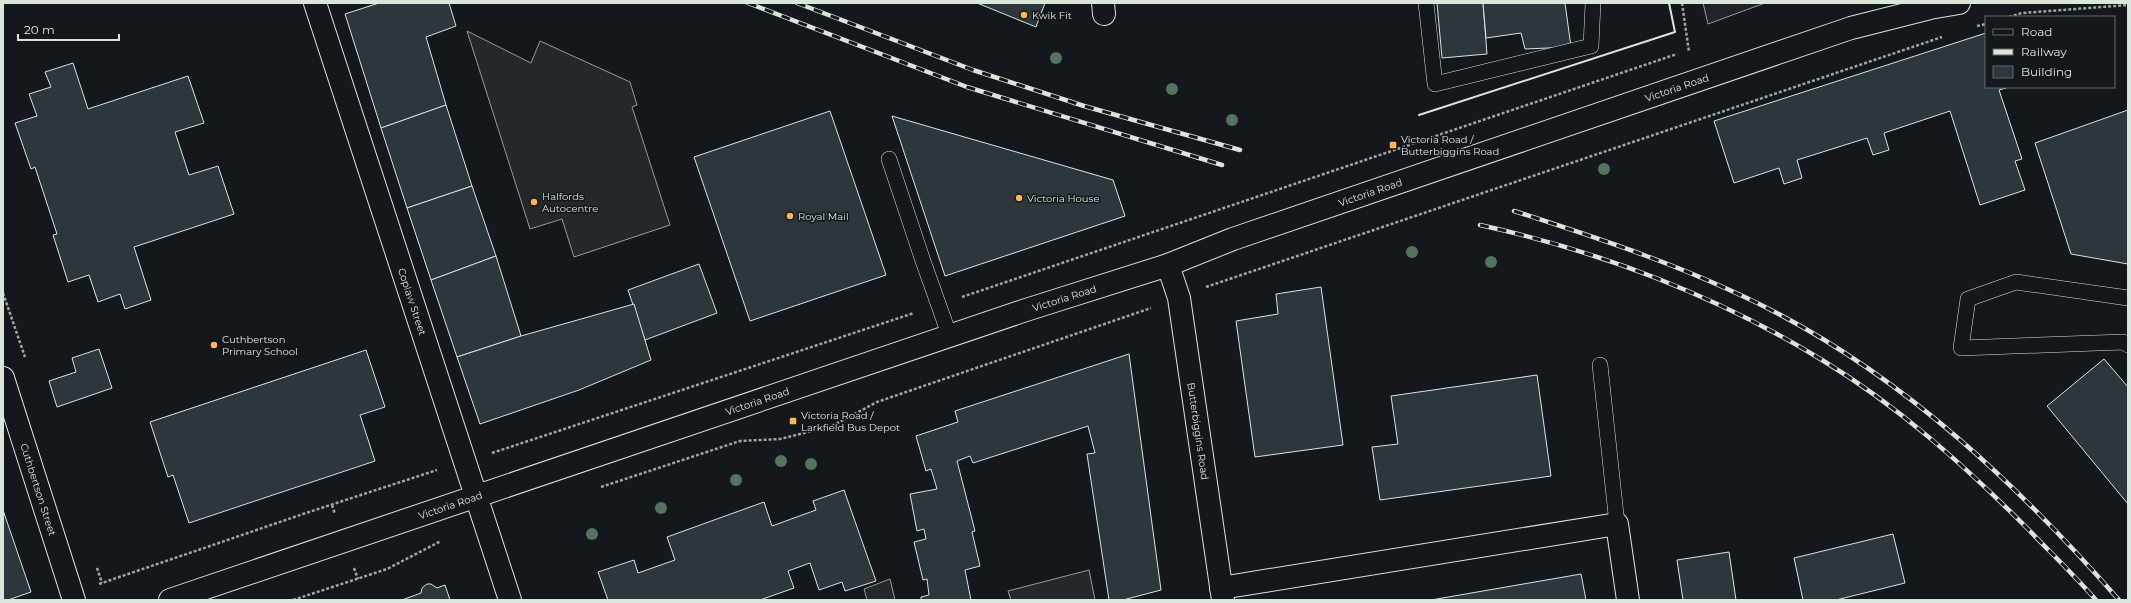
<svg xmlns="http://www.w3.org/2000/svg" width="2131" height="603" font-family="Montserrat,sans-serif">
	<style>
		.green { fill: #202428; stroke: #939e99 }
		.parking { fill: #24282b; stroke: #939e99 }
		.building { fill: #2c363c; stroke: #d8e6dc }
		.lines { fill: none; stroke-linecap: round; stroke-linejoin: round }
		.service-casing { stroke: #d8e6dc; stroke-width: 16 }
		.minor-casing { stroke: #d8e6dc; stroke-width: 24 }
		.tertiary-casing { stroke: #d8e6dc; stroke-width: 24 }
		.path { stroke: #9da8a2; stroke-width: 2.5; stroke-dasharray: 3 2; stroke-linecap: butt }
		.service { stroke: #14181c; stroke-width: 15 }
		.minor { stroke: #14181c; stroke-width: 22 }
		.tertiary { stroke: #14181c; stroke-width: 22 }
		.rail-casing { stroke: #d8e6dc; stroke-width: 4.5 }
		.rail { stroke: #14181c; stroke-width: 3; stroke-dasharray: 9; stroke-linecap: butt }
		.wall { stroke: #d8e6dc; stroke-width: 2 }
		.tree { fill: #55745f }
		.poi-dot { fill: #ffb74d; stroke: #14181c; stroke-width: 1.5 }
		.labels { text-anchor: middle; stroke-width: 3; stroke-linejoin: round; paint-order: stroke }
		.poi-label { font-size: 10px; fill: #d8e6dc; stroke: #14181c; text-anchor: start }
		.street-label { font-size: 10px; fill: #d8e6dc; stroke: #14181c }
	</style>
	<rect width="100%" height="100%" fill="#14181c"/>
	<polygon class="green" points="1703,3 1765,3 1708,24"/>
	<g class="parking">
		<polygon points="467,31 531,63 540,41 630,82 637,105 632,107 670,225 574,257 562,219 530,229"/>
		<polygon points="1089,570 1095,600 1011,600 1008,591"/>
		<polygon points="890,579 895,600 867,600 864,589"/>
	</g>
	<g class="building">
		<polygon points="379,3 449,3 456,26 426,37 446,105 381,128 345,14"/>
		<polygon points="977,3 1045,3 1036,27"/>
		<polygon points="1437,3 1483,3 1487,54 1442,58"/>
		<polygon points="1483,3 1565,3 1571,47 1525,49 1521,33 1486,38"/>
		<polygon points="1986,33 1986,87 2009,87 1999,90 2022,159 2015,161 2025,190 1980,205 1950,111 1884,133 1889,150 1873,155 1867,138 1797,160 1802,178 1784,184 1779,168 1734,183 1714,121"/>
		<polygon points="73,63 88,109 188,76 204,123 175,132 189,175 218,166 234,214 134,247 151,300 125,309 120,294 98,302 89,275 68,282 53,235 57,234 35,167 31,169 15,123 37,116 29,94 51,87 45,72"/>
		<polygon points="446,105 472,186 407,208 381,128"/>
		<polygon points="2128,110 2128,264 2071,254 2035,143"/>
		<polygon points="830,111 886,275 750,321 694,157"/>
		<polygon points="892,116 1113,180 1125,216 945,276"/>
		<polygon points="472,186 496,256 431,280 407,208"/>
		<polygon points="496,256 521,336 457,357 431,280"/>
		<polygon points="699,264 717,313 645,340 628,290"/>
		<polygon points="1321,287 1343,445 1255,457 1236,321 1278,314 1276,294"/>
		<polygon points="634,304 651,360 579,390 480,424 457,357 521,336"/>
		<polygon points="99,349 112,388 57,407 49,381 76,372 72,358"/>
		<polygon points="366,350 385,407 360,415 375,461 189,523 173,475 168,477 150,422"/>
		<polygon points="1129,354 1161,590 1123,600 1109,600 1087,454 1095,453 1088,426 973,463 970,456 957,461 975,531 972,532 980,566 965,570 971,600 921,600 921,597 929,595 927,579 923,580 914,542 926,539 924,529 917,531 910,494 937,489 931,469 926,471 916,436 958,422 955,411"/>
		<polygon points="2104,359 2128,387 2128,504 2047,406"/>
		<polygon points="1537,375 1551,476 1380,500 1372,447 1398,444 1391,396"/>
		<polygon points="844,490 876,581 845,591 842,582 819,590 810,563 788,571 794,588 760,600 608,600 598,572 634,560 638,573 675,560 667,537 764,502 772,526 816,510 813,501"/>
		<polygon points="3,510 31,592 8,600 3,600"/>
		<polygon points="1893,534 1905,583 1836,600 1803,600 1794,558"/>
		<polygon points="1729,552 1736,600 1683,600 1677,560"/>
		<polygon points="1581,574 1586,600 1431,600"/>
		<polygon points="427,584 431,584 437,588 445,585 450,600 402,600 421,593 422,588"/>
	</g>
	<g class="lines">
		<g class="service-casing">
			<g id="service">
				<polyline points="1426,3 1435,84 1591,46 1593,3"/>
				<polyline points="889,159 923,261 950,337"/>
				<polyline points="2128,298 2016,282 1968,299 1961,348 2123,342 2128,345"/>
				<polyline points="1600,365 1617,524"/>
			</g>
		</g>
		<g class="minor-casing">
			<g id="minor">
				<path id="s1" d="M315,3l195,597"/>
				<polyline points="1103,3 1104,14"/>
				<path id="s2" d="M1168,265l65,-26 618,-211 79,-20 29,-5"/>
				<path id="s3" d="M3,378l71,222"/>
				<polyline points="1221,588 1617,524 1628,600"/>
			</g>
		</g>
		<g class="tertiary-casing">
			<g id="tertiary">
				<path id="s4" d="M170,600l856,-290 142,-45 11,33 44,302"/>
			</g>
		</g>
		<g class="path">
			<polyline points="1682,3 1689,52"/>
			<polyline points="2009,17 2022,13 2128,5"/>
			<polyline points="1977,26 1986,24"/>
			<polyline points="1206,287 1942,37"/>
			<polyline points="3,293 25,357"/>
			<polyline points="962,297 1677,54"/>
			<polyline points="492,453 914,313"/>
			<polyline points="601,487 740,441 780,439 832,426 877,402 1151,308"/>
			<polyline points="332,505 335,514"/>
			<polyline points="97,568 102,583"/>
			<polyline points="354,568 358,579"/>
			<polyline points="99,584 309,512 437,470"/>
			<polyline points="293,600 387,569 441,541"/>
		</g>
		<use href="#service" class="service"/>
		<use href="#minor" class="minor"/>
		<use href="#tertiary" class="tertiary"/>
		<g class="rail-casing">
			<g id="rail">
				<polyline points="748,3 967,87 1222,165"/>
				<polyline points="797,3 973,70 1084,106 1240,150"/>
				<path d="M1514,211c87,28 175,57 257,99 136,70 248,176 348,290"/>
				<path d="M1480,225c119,26 238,71 342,135 76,46 142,105 205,168 23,24 47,47 69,72"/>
			</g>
		</g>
		<use href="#rail" class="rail"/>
		<polyline class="wall" points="1419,115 1675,32 1669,3"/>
	</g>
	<g class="tree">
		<circle cx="1056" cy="58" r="6"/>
		<circle cx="1172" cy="89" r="6"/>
		<circle cx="1232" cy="120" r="6"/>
		<circle cx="1604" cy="169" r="6"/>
		<circle cx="1412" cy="252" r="6"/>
		<circle cx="1491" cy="262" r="6"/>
		<circle cx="781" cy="461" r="6"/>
		<circle cx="811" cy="464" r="6"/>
		<circle cx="736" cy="480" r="6"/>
		<circle cx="661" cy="508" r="6"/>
		<circle cx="592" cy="534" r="6"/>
	</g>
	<g class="poi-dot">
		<circle cx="1024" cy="15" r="4"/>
		<rect x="1389" y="141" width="8" height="8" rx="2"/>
		<circle cx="1019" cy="198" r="4"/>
		<circle cx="534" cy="202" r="4"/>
		<circle cx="790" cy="216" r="4"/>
		<circle cx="214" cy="345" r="4"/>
		<rect x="789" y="417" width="8" height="8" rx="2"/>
	</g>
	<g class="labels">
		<g class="poi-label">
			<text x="1032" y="19">Kwik Fit</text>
			<text x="1401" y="143">Victoria Road /<tspan x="1401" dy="12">Butterbiggins Road</tspan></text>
			<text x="542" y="200">Halfords<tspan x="542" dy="12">Autocentre</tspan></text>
			<text x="1027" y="202">Victoria House</text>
			<text x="798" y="220">Royal Mail</text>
			<text x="222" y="343">Cuthbertson<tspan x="222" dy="12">Primary School</tspan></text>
			<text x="801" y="419">Victoria Road /<tspan x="801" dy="12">Larkfield Bus Depot</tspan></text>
		</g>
		<g class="street-label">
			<text dy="4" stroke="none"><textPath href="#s2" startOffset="539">Victoria Road</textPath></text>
			<text dy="4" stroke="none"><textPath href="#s2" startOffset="215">Victoria Road</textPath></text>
			<text dy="4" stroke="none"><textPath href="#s4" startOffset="944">Victoria Road</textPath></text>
			<text dy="4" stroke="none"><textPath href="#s1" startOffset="314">Coplaw Street</textPath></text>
			<text dy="4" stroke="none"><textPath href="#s4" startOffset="620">Victoria Road</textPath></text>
			<text dy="4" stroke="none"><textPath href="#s4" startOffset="1222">Butterbiggins Road</textPath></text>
			<text dy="4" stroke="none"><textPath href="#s3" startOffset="117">Cuthbertson Street</textPath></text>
			<text dy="4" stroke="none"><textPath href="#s4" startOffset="296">Victoria Road</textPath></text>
		</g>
	</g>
	<rect width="2131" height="603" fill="none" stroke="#d8e6dc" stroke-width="8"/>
	<rect x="1985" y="16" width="130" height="72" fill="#14181c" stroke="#626a69"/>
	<rect x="1993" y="29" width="20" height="6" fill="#14181c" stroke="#626a69"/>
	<text x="2021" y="36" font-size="12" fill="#d8e6dc">Road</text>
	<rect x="1993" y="49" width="20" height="6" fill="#d8e6dc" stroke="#626a69"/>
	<text x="2021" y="56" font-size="12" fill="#d8e6dc">Railway</text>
	<rect x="1993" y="66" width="20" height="12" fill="#2c363c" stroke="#626a69"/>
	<text x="2021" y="76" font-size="12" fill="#d8e6dc">Building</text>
	<path d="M18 34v6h101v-6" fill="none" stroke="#d8e6dc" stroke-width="2"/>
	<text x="24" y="34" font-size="12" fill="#d8e6dc" stroke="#14181c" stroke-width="3" paint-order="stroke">20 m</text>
</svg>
